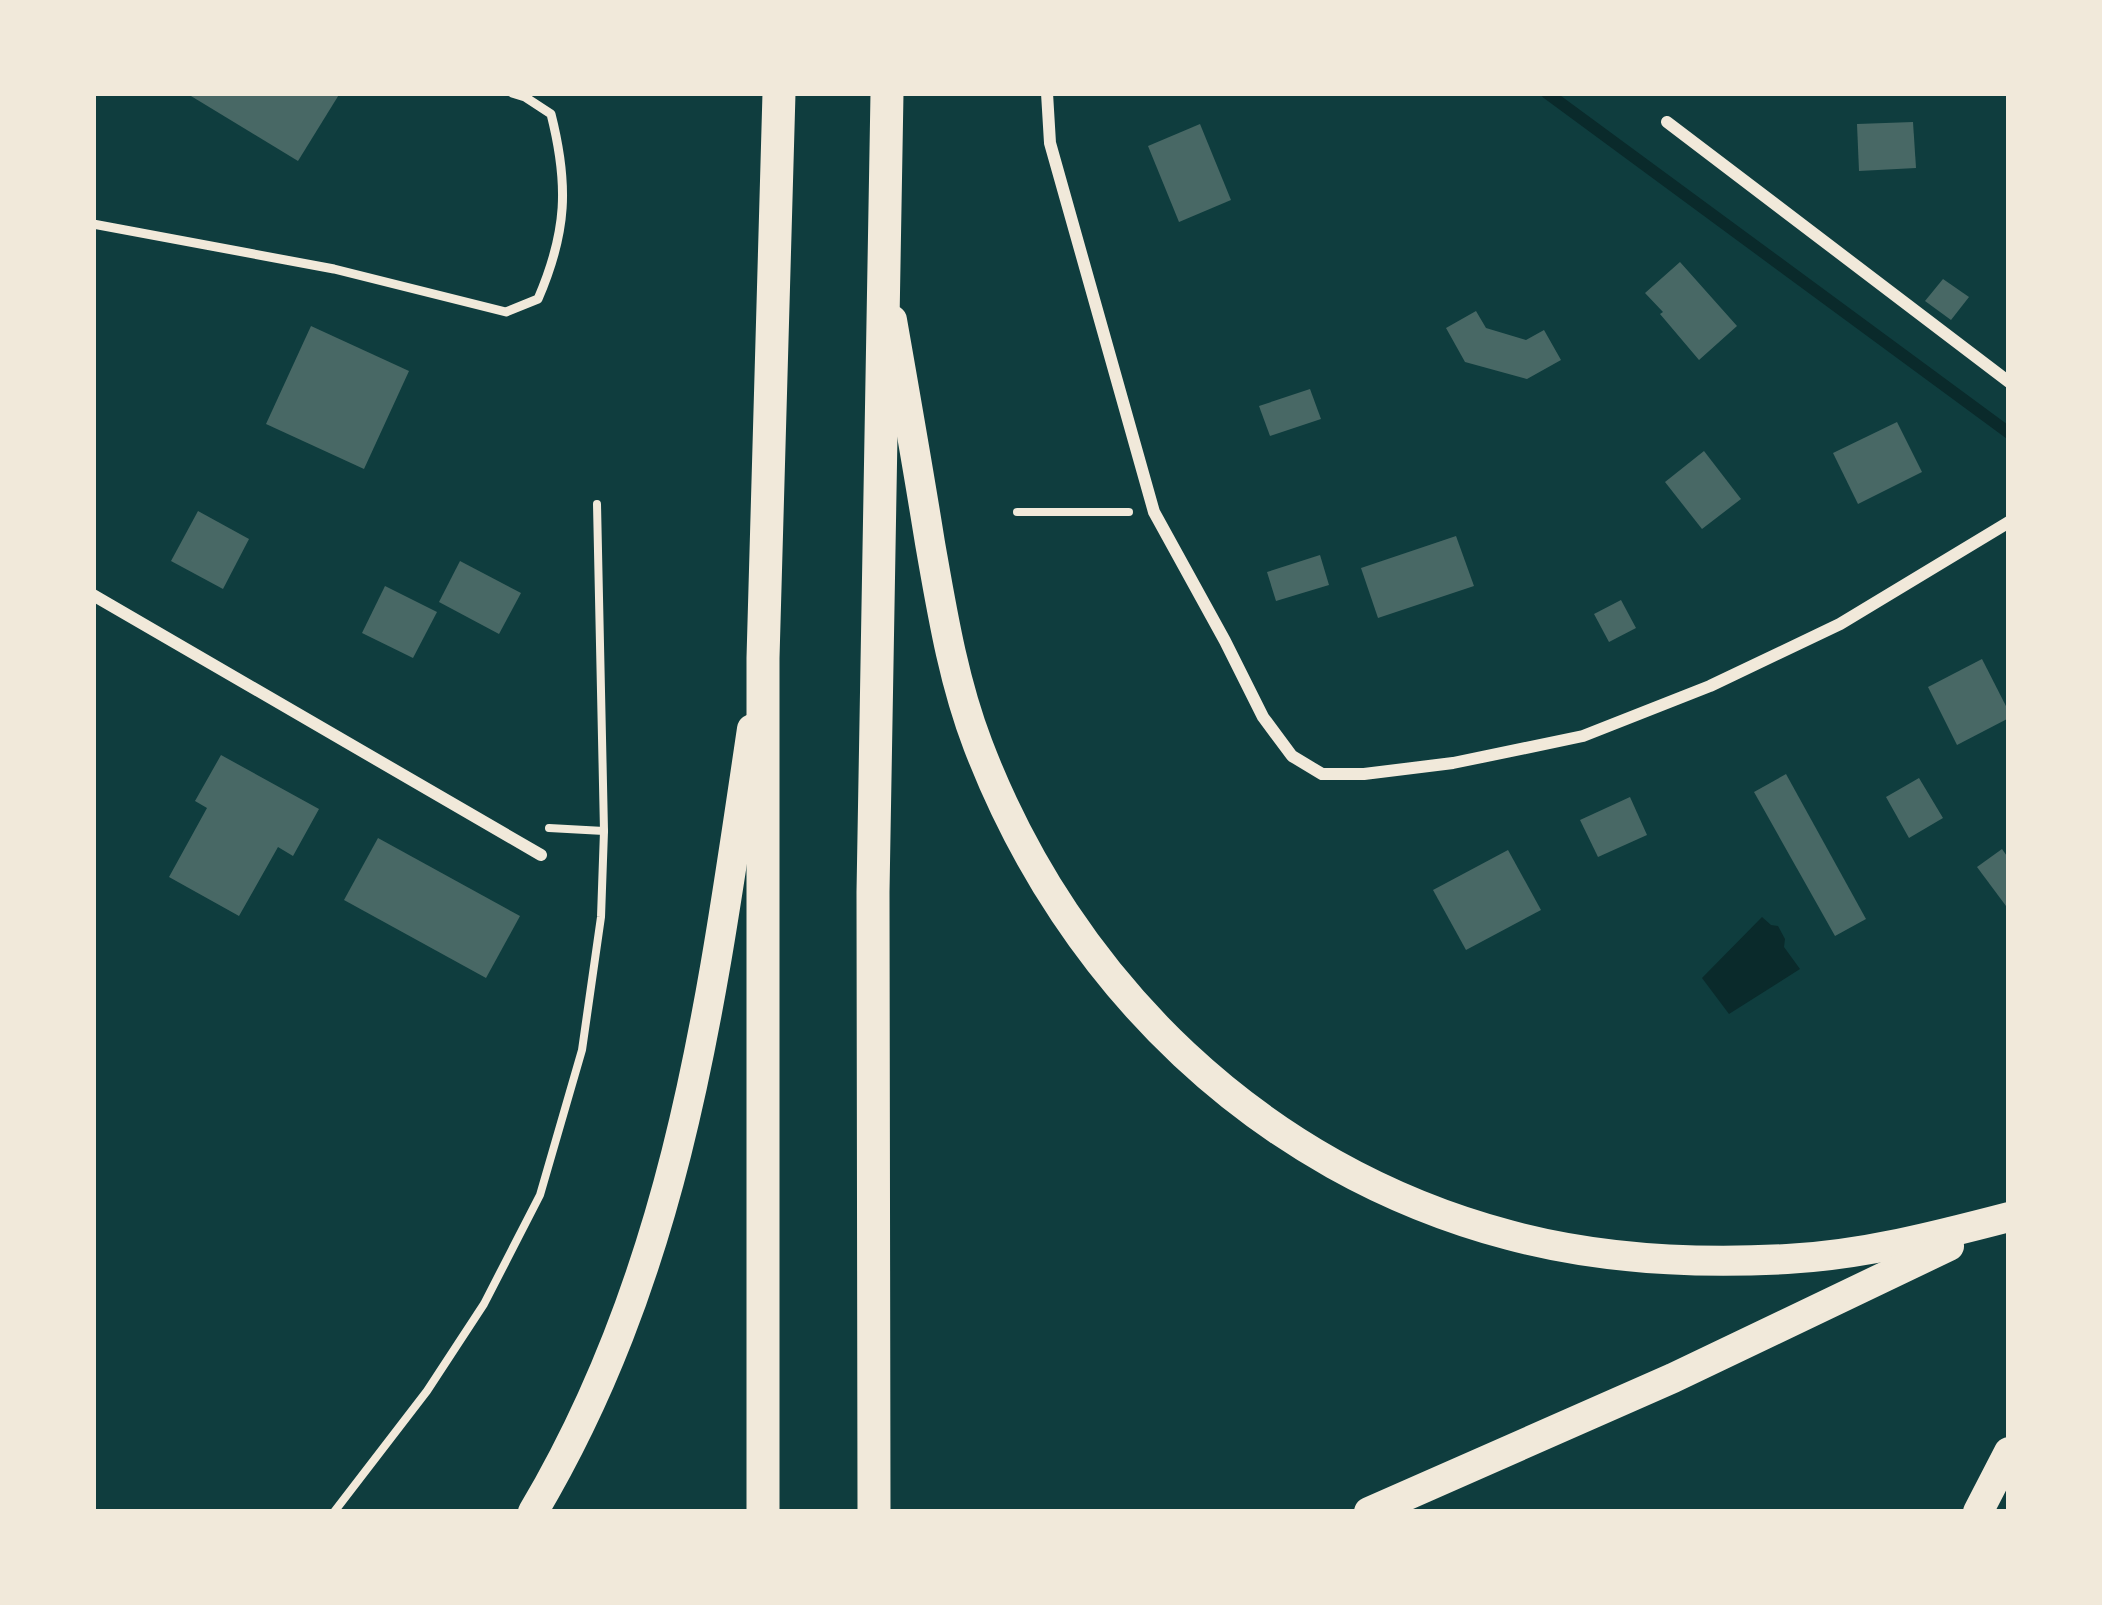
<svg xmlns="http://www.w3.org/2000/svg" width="2102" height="1605" font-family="Montserrat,sans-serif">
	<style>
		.water { fill: #0a2a2b }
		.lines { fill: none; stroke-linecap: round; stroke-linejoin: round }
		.stream { stroke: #0a2a2b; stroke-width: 12 }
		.building { fill: #486865 }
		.path { stroke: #f1e9da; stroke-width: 8 }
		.service { stroke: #f1e9da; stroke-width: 9 }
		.minor { stroke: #f1e9da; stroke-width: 12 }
		.primary { stroke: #f1e9da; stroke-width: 30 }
		.trunk { stroke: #f1e9da; stroke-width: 33 }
	</style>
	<rect width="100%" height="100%" fill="#0f3d3e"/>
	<polygon class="water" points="1762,917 1771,925 1778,926 1785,939 1784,947 1800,969 1729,1014 1702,978"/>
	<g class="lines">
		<polyline class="stream" points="1547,93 2009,433"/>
	</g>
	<g class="building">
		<polygon points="186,93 340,93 298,161"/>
		<polygon points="1913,122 1916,168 1859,171 1857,124"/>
		<polygon points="1200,124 1231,200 1179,222 1148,146"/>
		<polygon points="1680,262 1737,326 1699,360 1660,314 1663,312 1645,293"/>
		<polygon points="1943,279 1969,297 1951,320 1925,301"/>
		<polygon points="1476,311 1486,328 1526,340 1544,330 1561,360 1527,379 1465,362 1446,328"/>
		<polygon points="311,326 409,371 364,469 266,424"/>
		<polygon points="1310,389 1321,419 1270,436 1259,406"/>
		<polygon points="1897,422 1922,472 1858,504 1833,453"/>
		<polygon points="1704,451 1741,499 1702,529 1665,482"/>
		<polygon points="198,511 249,539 223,589 171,561"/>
		<polygon points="1456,536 1474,586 1378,618 1361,568"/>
		<polygon points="1320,555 1329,585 1276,601 1267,572"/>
		<polygon points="460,561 521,593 499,634 439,602"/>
		<polygon points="385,586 437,612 413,658 362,633"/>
		<polygon points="1621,600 1636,628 1609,642 1594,614"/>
		<polygon points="1982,659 2009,712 2009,718 1957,745 1928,687"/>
		<polygon points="221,755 319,809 293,856 278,847 239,916 169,877 207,808 195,801"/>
		<polygon points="1786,774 1866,919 1835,936 1754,792"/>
		<polygon points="1919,778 1943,818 1909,838 1886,797"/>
		<polygon points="1630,797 1647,835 1598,857 1580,820"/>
		<polygon points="378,838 520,916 486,978 344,900"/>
		<polygon points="2002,849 2009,859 2009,910 1977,867"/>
		<polygon points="1508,850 1541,910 1466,950 1433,890"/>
	</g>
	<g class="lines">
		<g class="path">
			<polyline points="1017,512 1129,512"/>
			<polyline points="549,828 604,831 597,504"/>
			<polyline points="334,1512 427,1391 484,1304 540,1195 582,1050 601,917 604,831"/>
		</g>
		<path class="service" d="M93,224l241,45 172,43 32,-13c29,-67 31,-114 13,-185l-26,-17 -13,-4"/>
		<g class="minor">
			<polyline points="1047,93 1050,143 1154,512 1225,641 1263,717 1292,756 1322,774 1364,774 1453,763 1583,736 1710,686 1840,624 2009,522"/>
			<polyline points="1667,122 2009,382"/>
			<polyline points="93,595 541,855"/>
		</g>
		<g class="primary">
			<path d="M892,320c13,74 26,148 38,223 12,68 23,137 48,202 91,238 282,424 531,490 89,24 186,29 278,24 76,-4 149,-23 222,-42"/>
			<path d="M533,1512c145,-244 178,-508 219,-783"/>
			<polyline points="1369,1512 1673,1378 1949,1246"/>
			<polyline points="1978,1512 2009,1452"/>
		</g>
		<g class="trunk">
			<polyline points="763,1512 763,658 779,93"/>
			<polyline points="874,1512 873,892 887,93"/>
		</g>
	</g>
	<rect width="2102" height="1605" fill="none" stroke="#f1e9da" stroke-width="192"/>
</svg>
